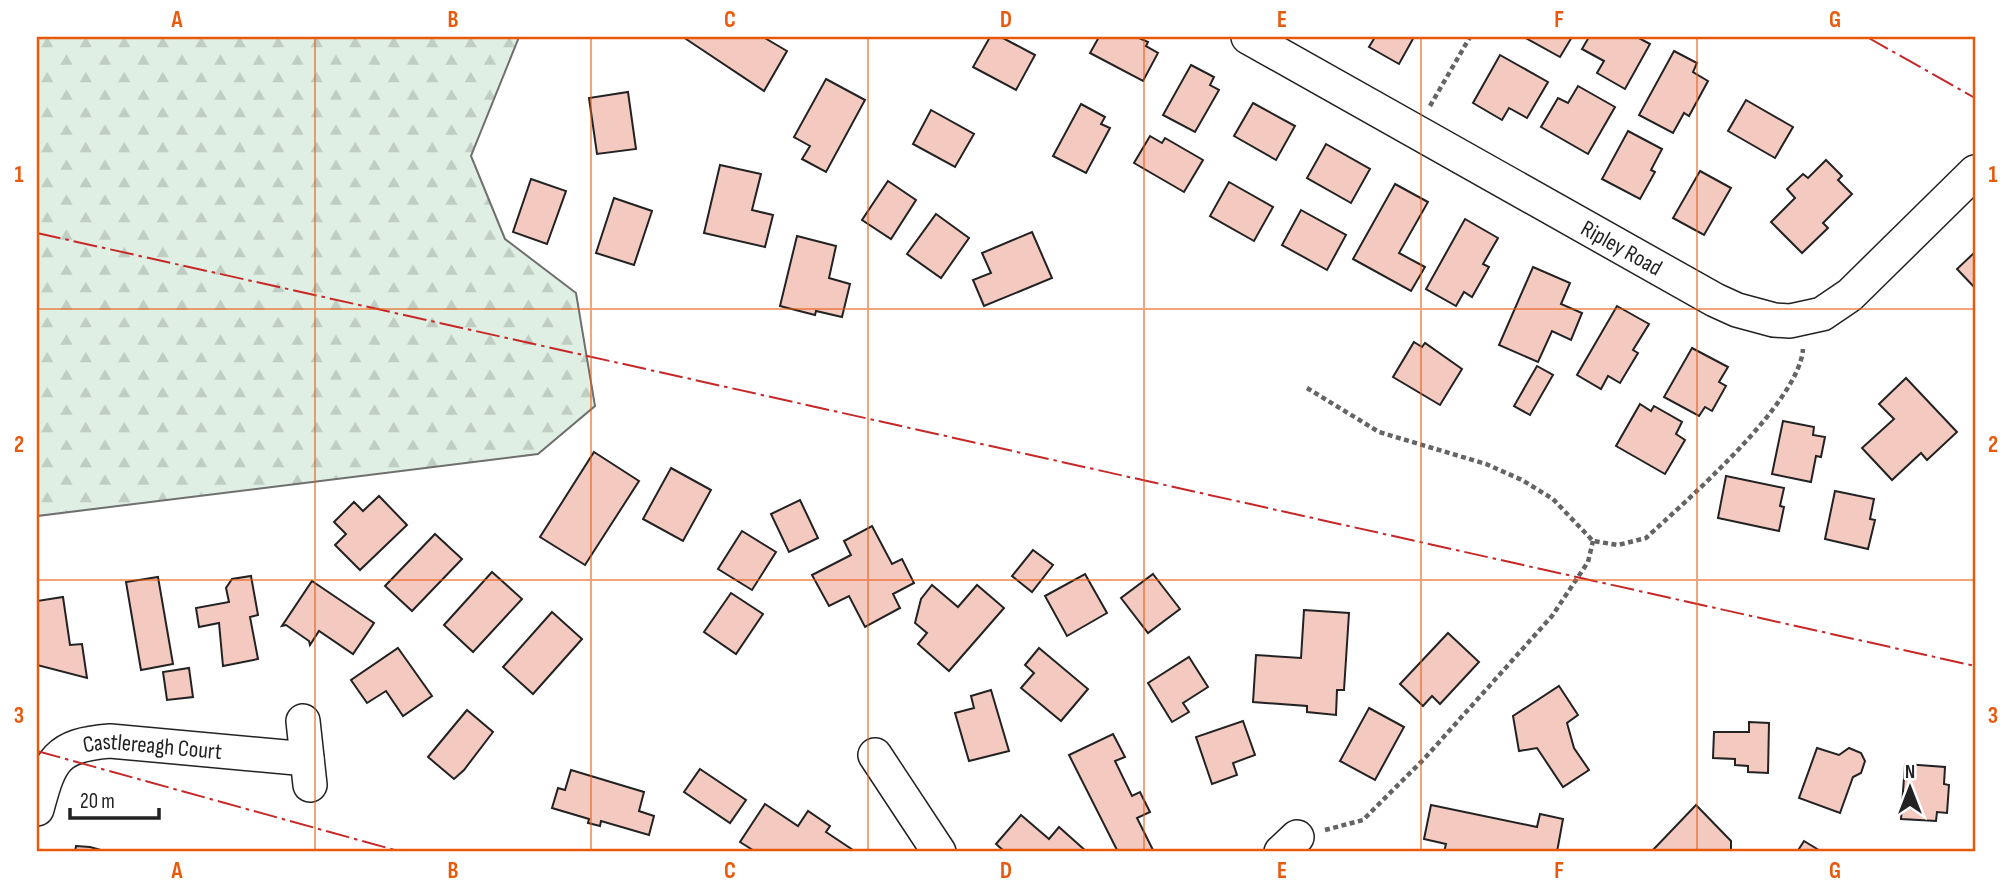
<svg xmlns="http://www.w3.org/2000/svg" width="2012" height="889" font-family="'Sofia Sans Condensed',sans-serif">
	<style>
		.forest { fill: url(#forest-firs); stroke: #6f6f6f; stroke-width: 2 }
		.building { fill: #f3c9c0; stroke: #222; stroke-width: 2 }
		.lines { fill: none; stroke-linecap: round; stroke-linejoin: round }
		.minor-casing { stroke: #222; stroke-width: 36 }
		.path { stroke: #646464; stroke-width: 4.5; stroke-dasharray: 5 3.5; stroke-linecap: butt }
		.minor { stroke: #fff; stroke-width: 33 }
		.power { stroke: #c62828; stroke-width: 2; stroke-dasharray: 24 5 3.5 5; stroke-linecap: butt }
		.grid { fill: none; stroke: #e8590c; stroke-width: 2; stroke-opacity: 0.55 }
		.labels { text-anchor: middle; stroke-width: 5; stroke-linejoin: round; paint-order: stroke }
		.street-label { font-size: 23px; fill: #222; stroke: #fff }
		.neatline { fill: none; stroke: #e8590c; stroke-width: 2.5 }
		.grid-label { font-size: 23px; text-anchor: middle; font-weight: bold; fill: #e8590c }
	</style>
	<defs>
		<pattern id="forest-firs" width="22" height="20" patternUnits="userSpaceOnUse" patternTransform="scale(1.75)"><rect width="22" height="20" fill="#e0efe3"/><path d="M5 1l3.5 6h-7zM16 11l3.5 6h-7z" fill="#c0cdc2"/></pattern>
	</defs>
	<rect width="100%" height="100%" fill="#fff"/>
	<polygon class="forest" points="37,37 519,37 471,156 505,239 576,293 595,406 538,454 37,516"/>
	<g class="building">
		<polygon points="687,37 763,37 787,51 764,91 686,39"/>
		<polygon points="990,37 1001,37 1035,55 1016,90 973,67"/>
		<polygon points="1099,37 1137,37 1148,42 1146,46 1158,53 1143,81 1090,53"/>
		<polygon points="1375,37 1414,37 1399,64 1369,47"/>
		<polygon points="1524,37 1572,37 1560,57"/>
		<polygon points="1589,37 1637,37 1650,44 1625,89 1597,73 1604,61 1582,49"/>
		<polygon points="1674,51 1697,63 1693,72 1708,81 1689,116 1684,113 1673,133 1639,115"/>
		<polygon points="1500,55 1548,82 1527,118 1509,108 1502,120 1473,103"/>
		<polygon points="1191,65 1214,77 1210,85 1219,90 1195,132 1163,115"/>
		<polygon points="826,79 865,100 826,172 802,159 810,146 794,137"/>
		<polygon points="1578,86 1615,107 1588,154 1541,127 1558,98 1568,103"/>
		<polygon points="628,92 636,149 597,154 589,98"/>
		<polygon points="1746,100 1793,127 1775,158 1728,131"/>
		<polygon points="1253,103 1295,126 1276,160 1234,136"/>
		<polygon points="1081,104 1105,117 1101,124 1110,128 1086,173 1053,156"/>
		<polygon points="931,110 974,134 955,167 913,144"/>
		<polygon points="1628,131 1662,149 1651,170 1655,172 1640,199 1602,179"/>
		<polygon points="1150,136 1162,143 1165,138 1203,160 1184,192 1134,163"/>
		<polygon points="1326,144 1370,169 1351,203 1307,178"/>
		<polygon points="1826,160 1842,176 1838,180 1852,194 1823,223 1828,228 1802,253 1771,222 1795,198 1787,189 1803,174 1808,178"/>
		<polygon points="720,165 761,174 752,210 773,215 765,247 704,233"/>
		<polygon points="1700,171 1731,188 1704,235 1673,218"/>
		<polygon points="531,179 566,191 547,244 513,232"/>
		<polygon points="888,181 916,200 891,239 862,220"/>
		<polygon points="1229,182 1273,207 1254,241 1210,216"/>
		<polygon points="1395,184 1428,202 1399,253 1425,267 1411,291 1353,259"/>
		<polygon points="614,198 652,211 634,265 596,253"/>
		<polygon points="1301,210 1346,235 1327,270 1282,245"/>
		<polygon points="936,214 969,238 941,278 907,254"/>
		<polygon points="1465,219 1498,238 1483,264 1489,267 1472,297 1464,292 1456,306 1426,289"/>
		<polygon points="1032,232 1052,278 984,306 973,280 991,273 982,253"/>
		<polygon points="797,236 836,246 829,278 850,284 842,317 816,311 815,315 780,306"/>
		<polygon points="1975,252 1975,288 1957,269"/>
		<polygon points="1533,267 1570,283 1561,304 1582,313 1571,340 1552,331 1538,362 1499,345"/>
		<polygon points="1617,306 1649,324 1633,350 1638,353 1620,383 1608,376 1601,389 1577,375"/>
		<polygon points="1414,342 1422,347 1425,343 1462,369 1440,405 1393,377"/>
		<polygon points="1692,348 1728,367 1719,382 1726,386 1712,411 1705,407 1699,416 1664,397"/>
		<polygon points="1537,366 1553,375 1530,415 1514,406"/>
		<polygon points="1906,378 1957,432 1927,460 1921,453 1892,480 1862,448 1894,419 1879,404"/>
		<polygon points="1640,404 1651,411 1654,406 1682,422 1676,434 1685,440 1665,474 1616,446"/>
		<polygon points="1783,421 1814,427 1813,435 1825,437 1821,457 1816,456 1811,482 1772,474"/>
		<polygon points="594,452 639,481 585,565 540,537"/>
		<polygon points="671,468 711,490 683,541 643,519"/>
		<polygon points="1726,476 1784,488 1780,506 1784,507 1779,531 1718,518"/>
		<polygon points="1835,491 1874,499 1870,519 1875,520 1868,549 1825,539"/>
		<polygon points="379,496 407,525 360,570 335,545 346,534 334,522 354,502 363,511"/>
		<polygon points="800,500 818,538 789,552 771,514"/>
		<polygon points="872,526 892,564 902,559 914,583 893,594 900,608 865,627 849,596 829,606 812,575 851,555 844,541"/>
		<polygon points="742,531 776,552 752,590 718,569"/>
		<polygon points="435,534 462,559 412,611 385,586"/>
		<polygon points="1033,550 1053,565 1032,592 1012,576"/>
		<polygon points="492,572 522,599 473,652 444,625"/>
		<polygon points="1085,574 1107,613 1067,636 1045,596"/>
		<polygon points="1153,574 1180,609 1148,633 1121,598"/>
		<polygon points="251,576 258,615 250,617 258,659 223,666 219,623 199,627 196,608 229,602 226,588 232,579"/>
		<polygon points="158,577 173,664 141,670 126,582"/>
		<polygon points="312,581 374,623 353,654 319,631 310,645 309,641 286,625 282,626"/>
		<polygon points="932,585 958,607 977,585 1004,608 949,671 918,644 927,633 915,623 921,599"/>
		<polygon points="731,593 763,614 736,654 704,632"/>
		<polygon points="63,597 70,645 82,644 87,678 37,665 37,601"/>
		<polygon points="1304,610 1349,613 1344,690 1337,690 1336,715 1307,712 1307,706 1253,702 1256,655 1301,658"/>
		<polygon points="552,612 582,639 533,694 503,667"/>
		<polygon points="1448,633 1479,662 1440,704 1432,696 1423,706 1400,684"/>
		<polygon points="398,648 432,696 403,716 386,691 367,703 351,680"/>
		<polygon points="1039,648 1088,689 1061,721 1021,688 1034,673 1025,665"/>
		<polygon points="1189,657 1208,687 1183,703 1189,712 1172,722 1148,683"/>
		<polygon points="189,668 193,697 167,700 163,672"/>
		<polygon points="1559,686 1578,715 1567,723 1574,748 1589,770 1563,787 1537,748 1519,751 1513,716"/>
		<polygon points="991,690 1009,751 969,761 955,713 974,708 971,696"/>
		<polygon points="1369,708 1404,727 1375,780 1340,761"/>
		<polygon points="467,710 493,732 464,770 454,779 428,757"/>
		<polygon points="1243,721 1255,755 1233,763 1237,775 1212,784 1196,737"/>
		<polygon points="1749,722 1769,723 1768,773 1748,772 1748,766 1735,765 1735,759 1713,758 1714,732 1749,732"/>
		<polygon points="1113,734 1125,757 1115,761 1132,796 1140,792 1150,812 1137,818 1154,852 1118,852 1069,755"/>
		<polygon points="1817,748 1839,755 1849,748 1861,753 1865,761 1861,773 1853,777 1840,813 1799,798"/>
		<polygon points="1905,764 1945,767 1944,784 1949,785 1947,813 1937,812 1936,821 1901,819"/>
		<polygon points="700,769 746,800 730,823 684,792"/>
		<polygon points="571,770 644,792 639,811 654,816 649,835 601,821 600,826 588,823 589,819 552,808 558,788 565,790"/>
		<polygon points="765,804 798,826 808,811 830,826 826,832 856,852 756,852 740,842"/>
		<polygon points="1431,805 1537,827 1540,814 1563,819 1557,852 1444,852 1446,844 1424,839"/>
		<polygon points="1696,805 1731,841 1731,849 1728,852 1651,852"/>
		<polygon points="1021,815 1049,839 1059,827 1087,852 1005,852 996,844"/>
		<polygon points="1804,841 1822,852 1797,852"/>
		<polygon points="76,846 90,847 108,852 75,852"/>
	</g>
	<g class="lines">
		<g class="minor-casing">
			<g id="minor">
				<path id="s1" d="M1248,37l467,263 22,10 37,10 16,1 32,-7 28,-19 125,-123"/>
				<polyline points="303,721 310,785"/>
				<polyline points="875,755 939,852"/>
				<path id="s2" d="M37,809c13,-49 19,-64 73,-68l197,18"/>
				<polyline points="1281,852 1297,837"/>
			</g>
		</g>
		<g class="path">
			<polyline points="1430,106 1470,37"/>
			<path d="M1307,388l72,44 107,32 36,16 31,19 40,42 25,4 28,-7c41,-38 153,-135 157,-189"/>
			<polyline points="1325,830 1363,820 1424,759 1552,616 1588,562 1593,541"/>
		</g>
		<use href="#minor" class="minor"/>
		<g class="power">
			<polyline points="1867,37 1975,98"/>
			<polyline points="37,233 1975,666"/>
			<polyline points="37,751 402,852"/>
		</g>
	</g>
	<path class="grid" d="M315,37v815M591,37v815M868,37v815M1144,37v815M1421,37v815M1697,37v815M37,309h1938M37,580h1938"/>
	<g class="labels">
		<g class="street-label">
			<text dy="8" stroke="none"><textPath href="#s1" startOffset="429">Ripley Road</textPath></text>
			<text dy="8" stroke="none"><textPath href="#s2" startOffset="154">Castlereagh Court</textPath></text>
		</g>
	</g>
	<rect width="2012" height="889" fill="none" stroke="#ffffff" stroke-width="77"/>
	<g transform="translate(1910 788)" stroke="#ffffff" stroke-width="5" paint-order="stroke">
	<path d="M0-5L12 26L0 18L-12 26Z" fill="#222222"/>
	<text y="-10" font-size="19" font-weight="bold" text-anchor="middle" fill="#222222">N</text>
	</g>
	<path d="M70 808v10h89v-10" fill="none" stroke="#222222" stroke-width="3.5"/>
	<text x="80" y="808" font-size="21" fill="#222222" stroke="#ffffff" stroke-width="5" paint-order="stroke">20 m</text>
	<rect x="38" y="38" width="1936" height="812" class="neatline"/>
	<g class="grid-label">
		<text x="177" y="27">A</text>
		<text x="453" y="27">B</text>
		<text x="730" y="27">C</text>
		<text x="1006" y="27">D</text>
		<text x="1282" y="27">E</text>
		<text x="1559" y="27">F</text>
		<text x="1835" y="27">G</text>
		<text x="19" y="182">1</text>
		<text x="1993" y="182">1</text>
		<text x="19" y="452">2</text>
		<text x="1993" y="452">2</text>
		<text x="19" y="723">3</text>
		<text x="1993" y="723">3</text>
		<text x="177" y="878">A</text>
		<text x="453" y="878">B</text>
		<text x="730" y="878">C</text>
		<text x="1006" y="878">D</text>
		<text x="1282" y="878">E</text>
		<text x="1559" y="878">F</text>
		<text x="1835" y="878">G</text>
	</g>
</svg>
